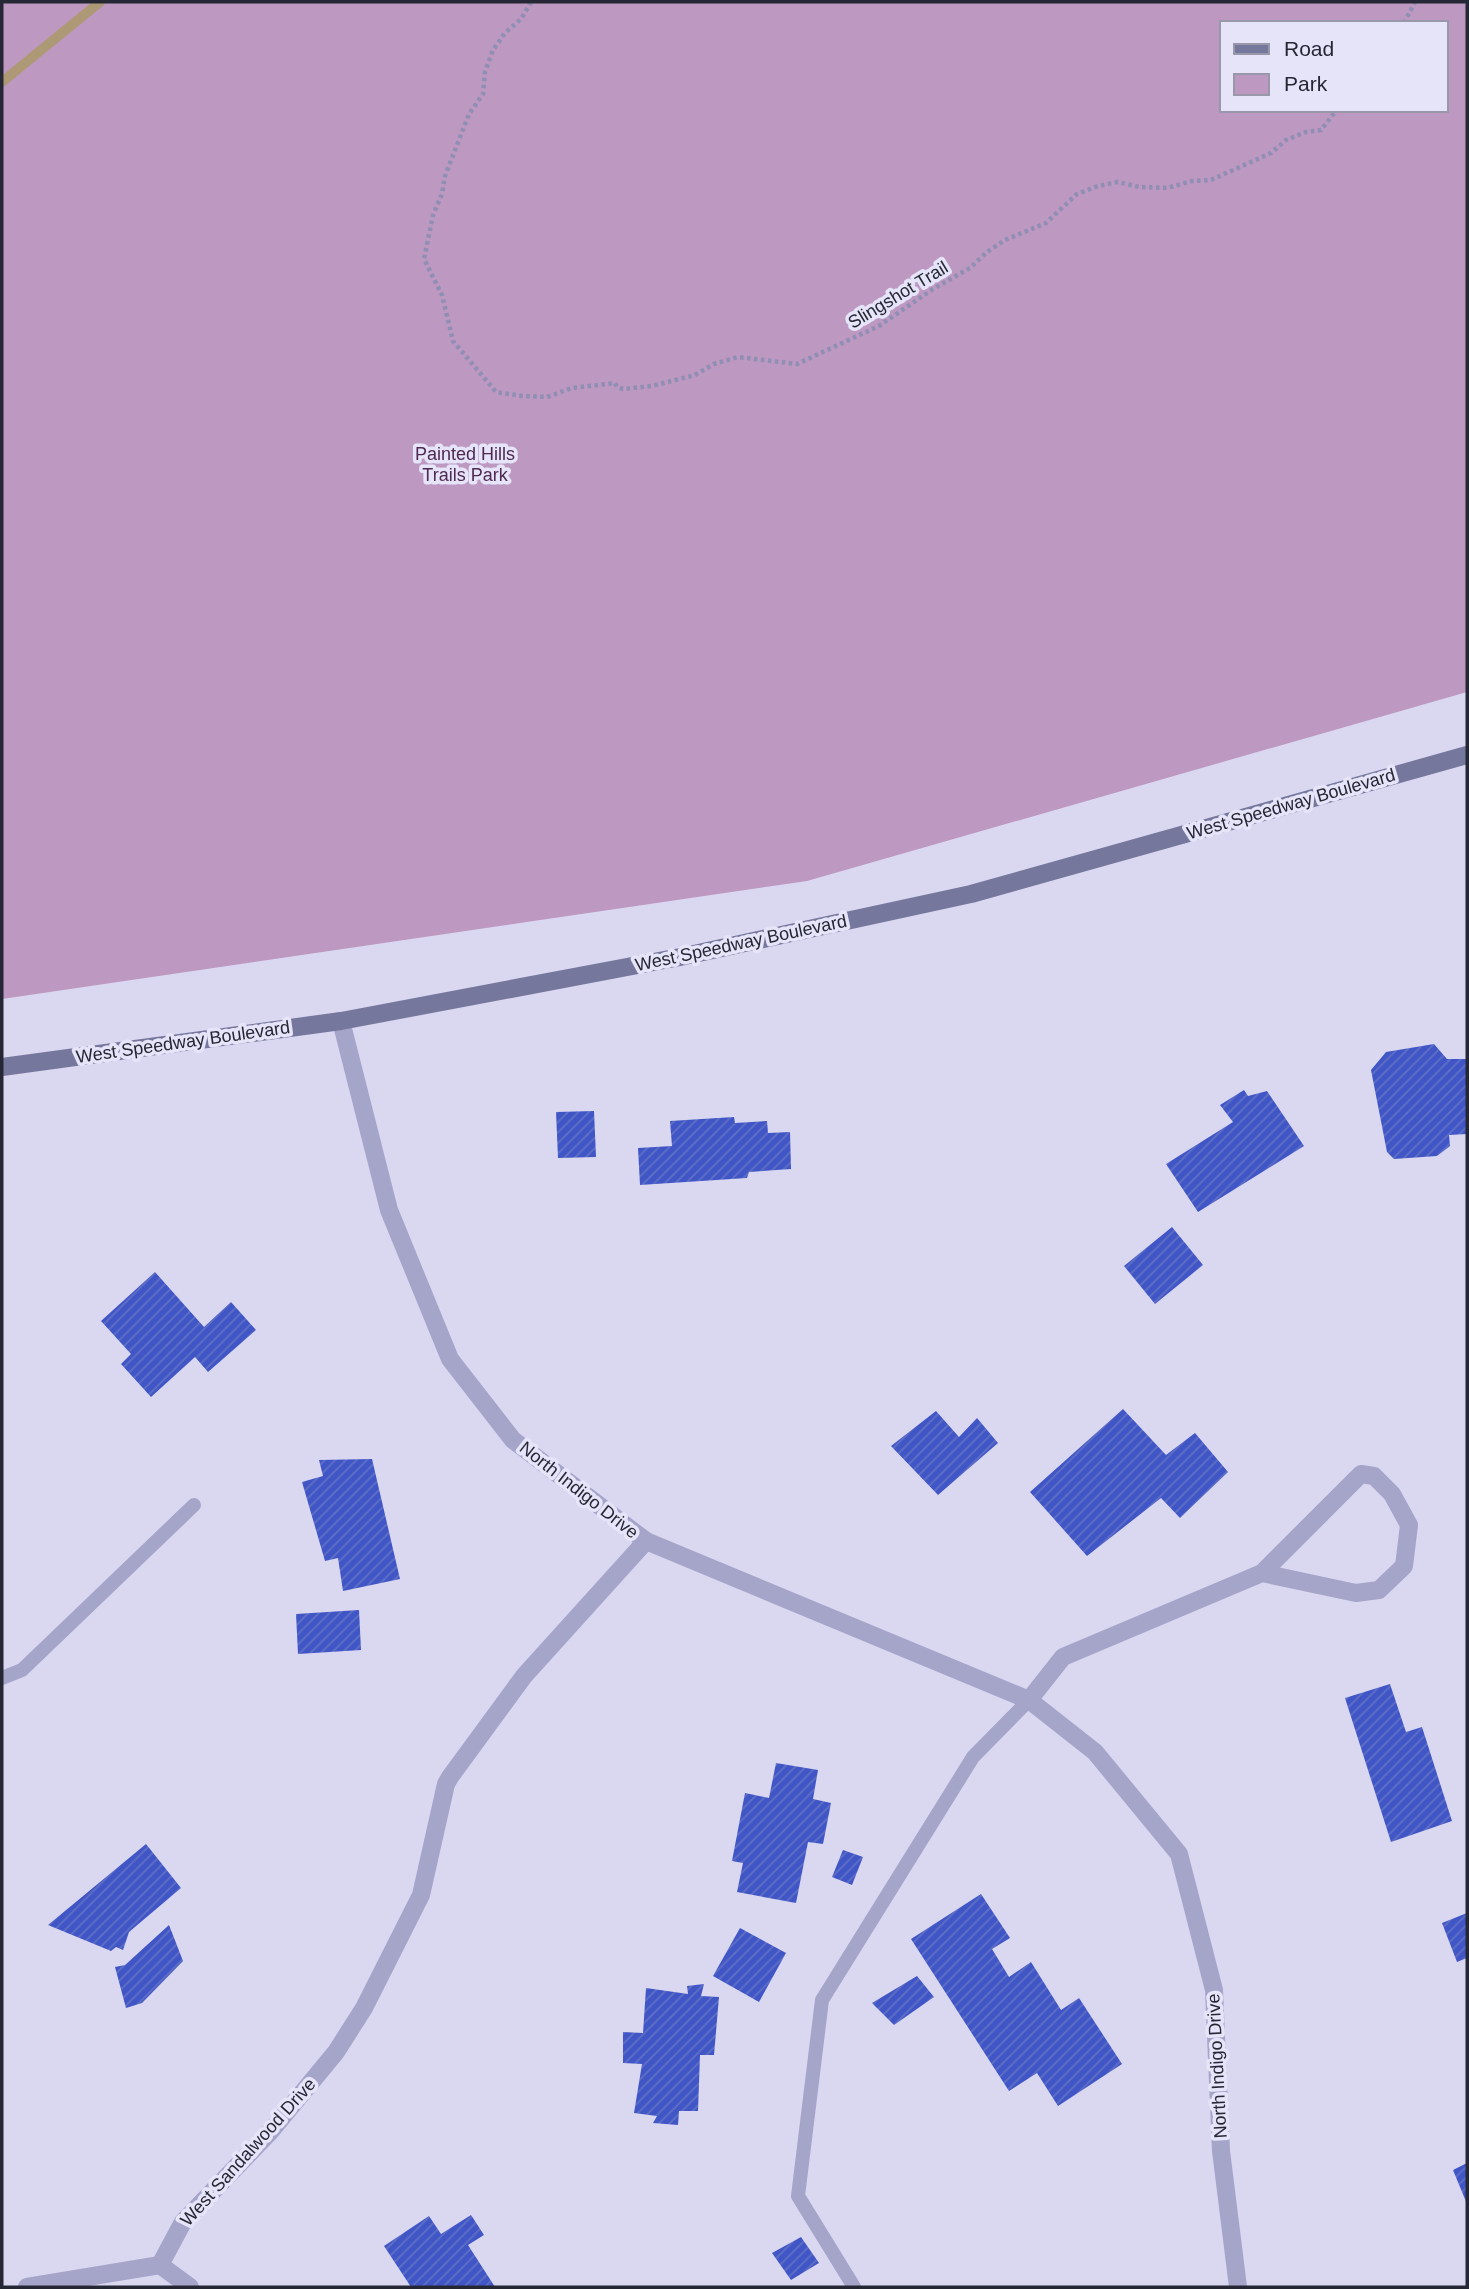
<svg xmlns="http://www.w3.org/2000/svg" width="1469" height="2289" font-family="Arial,sans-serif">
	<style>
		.green { fill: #bd98c0; fill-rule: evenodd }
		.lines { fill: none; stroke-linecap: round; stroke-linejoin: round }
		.stream { stroke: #ae9977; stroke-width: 10 }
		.building { fill: url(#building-hatch) }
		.path { stroke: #8f8eb4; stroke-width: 4.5; stroke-dasharray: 3.5 3.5; stroke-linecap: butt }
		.service { stroke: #a5a4c9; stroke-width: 14 }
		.minor { stroke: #a5a4c9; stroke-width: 18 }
		.secondary { stroke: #75779c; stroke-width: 18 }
		.labels { text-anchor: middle; stroke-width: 7; stroke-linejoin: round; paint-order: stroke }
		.street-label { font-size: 18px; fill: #262734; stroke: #e6e4f9 }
		.park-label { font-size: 18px; fill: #502952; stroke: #e6e4f9 }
	</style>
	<defs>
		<pattern id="building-hatch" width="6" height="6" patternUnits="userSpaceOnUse" patternTransform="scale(1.75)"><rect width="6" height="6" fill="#4056c6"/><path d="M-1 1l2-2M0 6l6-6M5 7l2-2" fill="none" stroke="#6070c5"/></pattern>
	</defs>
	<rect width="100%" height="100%" fill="#dad7f1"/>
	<path class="green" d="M2,2h1465v690l-660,189 -805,118zM1222,23h224v87h-224z"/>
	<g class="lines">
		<polyline class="stream" points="2,82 100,2"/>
	</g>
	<g class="building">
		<polygon points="1434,1044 1447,1059 1467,1059 1467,1134 1449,1135 1450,1146 1437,1156 1394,1159 1387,1152 1371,1070 1386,1052"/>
		<polygon points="1244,1090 1248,1096 1267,1091 1304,1146 1198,1212 1166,1164 1233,1122 1220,1105"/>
		<polygon points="594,1111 596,1157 558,1158 556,1112"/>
		<polygon points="734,1117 735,1123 767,1121 768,1133 790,1132 791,1169 749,1172 747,1178 640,1185 638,1148 672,1146 670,1121"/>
		<polygon points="1172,1227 1203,1265 1155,1304 1124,1266"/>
		<polygon points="155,1272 204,1327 231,1302 256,1330 208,1372 195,1357 151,1397 121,1364 131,1354 101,1321"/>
		<polygon points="1123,1409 1166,1455 1195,1433 1228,1472 1180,1518 1161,1498 1087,1556 1030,1492"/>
		<polygon points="936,1411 959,1437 977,1418 998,1443 938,1495 891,1446"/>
		<polygon points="372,1459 400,1579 343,1591 338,1558 325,1561 302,1482 323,1476 319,1460"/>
		<polygon points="359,1610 361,1650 298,1654 296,1614"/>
		<polygon points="1390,1684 1406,1732 1422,1727 1452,1821 1391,1842 1345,1698"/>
		<polygon points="776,1763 818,1770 813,1799 831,1803 823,1844 808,1842 796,1903 737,1892 743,1863 732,1861 745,1793 769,1798"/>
		<polygon points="146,1844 181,1888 129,1932 123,1950 116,1947 111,1951 48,1925"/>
		<polygon points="843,1850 863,1857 852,1885 832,1877"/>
		<polygon points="981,1894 1010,1938 992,1949 1009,1977 1031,1962 1061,2010 1079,1998 1122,2064 1058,2106 1037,2073 1009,2091 911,1939"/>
		<polygon points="1467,1913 1467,1958 1457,1962 1442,1923"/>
		<polygon points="169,1925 183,1961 142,2003 126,2008 115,1967 125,1965"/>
		<polygon points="740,1928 786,1953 759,2002 713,1976"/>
		<polygon points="917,1976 934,1997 894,2025 872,2003"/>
		<polygon points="704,1984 701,1996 719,1997 714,2055 700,2055 698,2111 679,2111 678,2125 653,2123 657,2116 634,2113 642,2064 623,2063 623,2032 643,2033 646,1988 688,1994 687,1986"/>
		<polygon points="1467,2163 1467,2204 1453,2170"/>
		<polygon points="471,2215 484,2235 468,2245 495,2287 411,2287 384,2246 429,2216 441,2234"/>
		<polygon points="801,2237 819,2263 791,2280 772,2253"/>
	</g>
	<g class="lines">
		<g class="path">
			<polyline points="531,2 521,19 505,33 493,50 485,72 483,94 469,114 445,176 442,194 433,215 424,259 442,295 453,341 496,392 522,396 547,397 572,388 615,383 617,387 623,389 652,386 695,375 714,364 738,357 797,364 879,326 933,289 970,268 987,252 1005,240 1046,223 1077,194 1098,186 1118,182 1139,187 1167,188 1192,181 1211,180 1271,153 1286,140 1306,132 1321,130 1335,112 1339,110"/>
			<polyline points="1404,23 1415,2"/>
		</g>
		<g class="service">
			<polyline points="2,1678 22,1670 194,1505"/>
			<polyline points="854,2287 798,2196 822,2000 973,1757 1029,1700"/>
		</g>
		<g class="minor">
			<polyline points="341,1021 389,1210 450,1359 513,1440 646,1541 1029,1700 1095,1752 1179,1854 1214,1990 1221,2151 1238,2287"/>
			<polyline points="1029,1700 1063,1657 1262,1573 1356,1593 1379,1590 1404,1566 1409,1525 1392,1494 1374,1476 1361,1474 1262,1573"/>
			<polyline points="160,2265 190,2287"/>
			<polyline points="27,2287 160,2265 183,2222 270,2132 336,2052 364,2008 421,1895 446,1784 450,1777 524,1676 646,1541"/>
		</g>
		<polyline class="secondary" points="2,1067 341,1021 680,957 971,894 1467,755"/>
	</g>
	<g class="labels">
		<g class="street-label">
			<text transform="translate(898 295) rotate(-31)" y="6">Slingshot Trail</text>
			<text transform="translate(1291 804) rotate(-16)" y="6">West Speedway Boulevard</text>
			<text transform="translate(741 943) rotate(-12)" y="6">West Speedway Boulevard</text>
			<text transform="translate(183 1042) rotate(-8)" y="6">West Speedway Boulevard</text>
			<text transform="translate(579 1490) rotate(38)" y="6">North Indigo Drive</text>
			<text transform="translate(1217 2066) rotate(-93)" y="6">North Indigo Drive</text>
			<text transform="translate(248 2152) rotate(-48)" y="6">West Sandalwood Drive</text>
		</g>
		<g class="park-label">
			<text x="465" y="460">Painted Hills<tspan x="465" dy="21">Trails Park</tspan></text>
		</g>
	</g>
	<rect width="1469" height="2289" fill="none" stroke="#262734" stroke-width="7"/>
	<rect x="1220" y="21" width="228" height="91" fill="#e6e4f9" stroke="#9998aa" stroke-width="2"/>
	<rect x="1234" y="44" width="35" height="10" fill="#75779c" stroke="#9998aa" stroke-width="2"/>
	<text x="1284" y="56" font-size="21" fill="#262734">Road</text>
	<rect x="1234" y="74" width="35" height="21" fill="#bd98c0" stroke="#9998aa" stroke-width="2"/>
	<text x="1284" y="91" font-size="21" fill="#262734">Park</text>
</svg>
